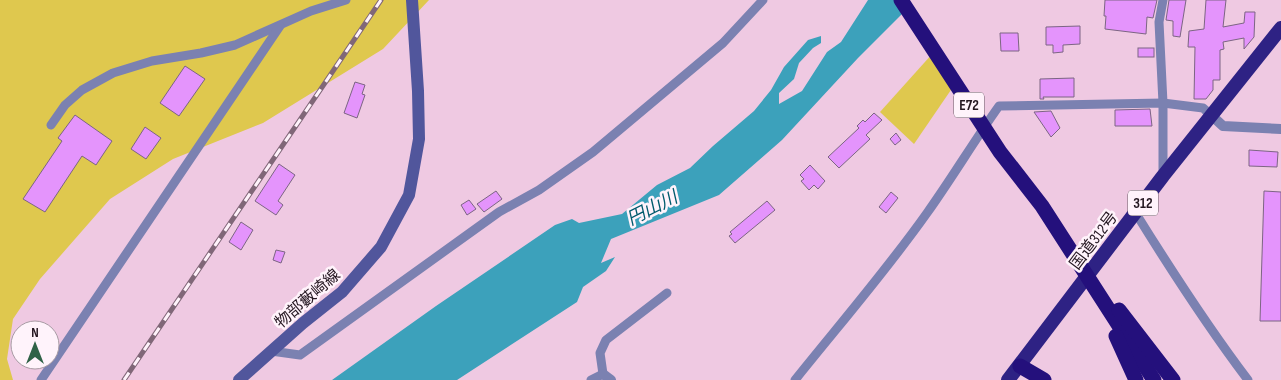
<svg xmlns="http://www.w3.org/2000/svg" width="1281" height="380" font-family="'Sofia Sans Condensed','Noto Sans JP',sans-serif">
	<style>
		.green { fill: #dfc84e }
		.water { fill: #3ca1bb }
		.building { fill: #e494fc; stroke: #7c6583 }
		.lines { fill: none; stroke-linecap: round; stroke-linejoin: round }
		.minor { stroke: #7b81b1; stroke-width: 9 }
		.tertiary { stroke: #7b81b1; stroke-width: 10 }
		.secondary { stroke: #51569c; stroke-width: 12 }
		.trunk { stroke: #2e2284; stroke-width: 14 }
		.motorway { stroke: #24107c; stroke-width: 15 }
		.rail-casing { stroke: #806778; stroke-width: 5 }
		.rail { stroke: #fff3fb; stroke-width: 3; stroke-dasharray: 9; stroke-linecap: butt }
		.labels { text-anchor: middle; stroke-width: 5; stroke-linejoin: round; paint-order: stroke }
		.shield { fill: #fff3fb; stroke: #665962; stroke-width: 1 }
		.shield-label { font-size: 15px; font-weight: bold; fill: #251721 }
		.street-label { font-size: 16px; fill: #251721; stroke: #fff3fb }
		.water-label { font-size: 18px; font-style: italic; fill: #015a6d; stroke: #fff3fb }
	</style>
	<rect width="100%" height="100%" fill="#efc9e2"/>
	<g class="green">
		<polygon points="0,0 429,0 383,49 263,123 173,159 110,199 40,279 13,319 7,359 13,380 0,380"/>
		<polygon points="933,53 955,84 914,144 880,112"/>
	</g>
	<polygon class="water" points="868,0 909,0 905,11 858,58 782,140 719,195 611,239 601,263 615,257 606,271 583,287 577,302 457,380 332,380 436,306 555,225 572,219 579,223 622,214 657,185 690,168 713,146 754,111 771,90 784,67 808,40 821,36 821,43 813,48 799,63 794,79 779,93 779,104 802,91 827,52 841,42"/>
	<g class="building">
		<polygon points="1105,0 1157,0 1153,18 1147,17 1146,34 1105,29 1106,16 1104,16"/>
		<polygon points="1169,0 1186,0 1180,37 1173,36 1173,21 1166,20"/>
		<polygon points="1206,0 1226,0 1223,27 1244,23 1245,12 1255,12 1254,37 1244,49 1244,38 1223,42 1224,49 1220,50 1220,80 1213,80 1213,90 1206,99 1194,99 1195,47 1188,47 1189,31 1204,29"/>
		<polygon points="1080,26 1080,44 1063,45 1063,52 1053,53 1053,45 1046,45 1046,27"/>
		<polygon points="1000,33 1018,33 1019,51 1001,51"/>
		<rect x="1138" y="48" width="16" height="9"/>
		<polygon points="185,66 205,79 179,116 160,103"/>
		<polygon points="1074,78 1074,97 1043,97 1044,99 1040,99 1040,79"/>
		<polygon points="355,82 365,85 362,94 365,95 357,118 344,113"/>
		<polygon points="1150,109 1152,126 1115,126 1115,110"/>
		<polygon points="1051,111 1060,128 1051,137 1034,112"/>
		<polygon points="874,113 882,120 866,135 870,139 839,168 828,157 859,128 857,126 863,120 865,122"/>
		<polygon points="75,115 112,141 96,165 82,156 45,212 23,199 62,141 58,138"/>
		<polygon points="145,127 161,138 146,159 131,149"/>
		<polygon points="896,133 901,140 895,145 890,139"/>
		<polygon points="1249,150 1278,152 1277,167 1249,166"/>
		<polygon points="279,164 295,175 278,201 283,205 276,215 255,201"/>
		<polygon points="810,165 825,181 818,189 814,185 809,190 801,181 804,179 800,175"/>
		<polygon points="496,191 502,199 484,212 477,204"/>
		<polygon points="1264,191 1281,192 1281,321 1260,321"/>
		<polygon points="891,192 898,198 886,213 879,207"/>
		<polygon points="469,200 476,209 467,215 461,205"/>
		<polygon points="767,201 775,210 735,243 729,236 732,234 730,232"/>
		<polygon points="241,222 253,230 241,250 229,242"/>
		<polygon points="276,250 285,252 281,263 273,260"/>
	</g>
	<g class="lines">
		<g class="minor">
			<polyline points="1163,0 1159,22 1163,103 1163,176"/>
			<polyline points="51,125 65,105 82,90 113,73 152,61 201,53 235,45 311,11 346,0"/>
			<path d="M1135,212c36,58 72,114 113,168"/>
			<polyline points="271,351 300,355 499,212 539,190 593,152 723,43 763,0"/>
			<polyline points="41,380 280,26"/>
			<polyline points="591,380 603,374 600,353 606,340 667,293"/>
			<path d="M795,380c44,-55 91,-109 132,-167 25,-35 47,-72 72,-107l164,-3 40,5 8,7"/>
		</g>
		<g class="tertiary">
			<polyline points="1211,115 1223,126 1281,129"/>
			<polyline points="603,374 611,380"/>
		</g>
		<polyline class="secondary" points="239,380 303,323 342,292 381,247 409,195 419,139 418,91 412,0"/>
		<polyline class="trunk" points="1008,380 1163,176 1281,28"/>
		<g class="motorway">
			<polyline points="901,0 1000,152 1042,206 1154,380"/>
			<polyline points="1119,310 1173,380"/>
			<polyline points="1116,336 1136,380"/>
			<polyline points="1020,366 1044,380"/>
		</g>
		<g class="rail-casing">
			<polyline id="rail" points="124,380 381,0"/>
		</g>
		<use href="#rail" class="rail"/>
	</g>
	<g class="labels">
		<g class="shield">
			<rect x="954" y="92.5" width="30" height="25" rx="4"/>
			<rect x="1128" y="190.5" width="30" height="25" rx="4"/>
		</g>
		<g class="shield-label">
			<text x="969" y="110">E72</text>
			<text x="1143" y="208">312</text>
		</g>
		<g class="street-label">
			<text transform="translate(1093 240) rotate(-53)" y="6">国道312号</text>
			<text transform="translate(307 298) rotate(-41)" y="6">物部藪崎線</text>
		</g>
		<g class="water-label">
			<text transform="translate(652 208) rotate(-27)" y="6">円山川</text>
		</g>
	</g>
	<g transform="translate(35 345)"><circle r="24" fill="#fff3fb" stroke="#a89ba4"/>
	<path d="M0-4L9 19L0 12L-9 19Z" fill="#2f6247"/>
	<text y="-8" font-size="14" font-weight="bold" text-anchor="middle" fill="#251721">N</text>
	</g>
</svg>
